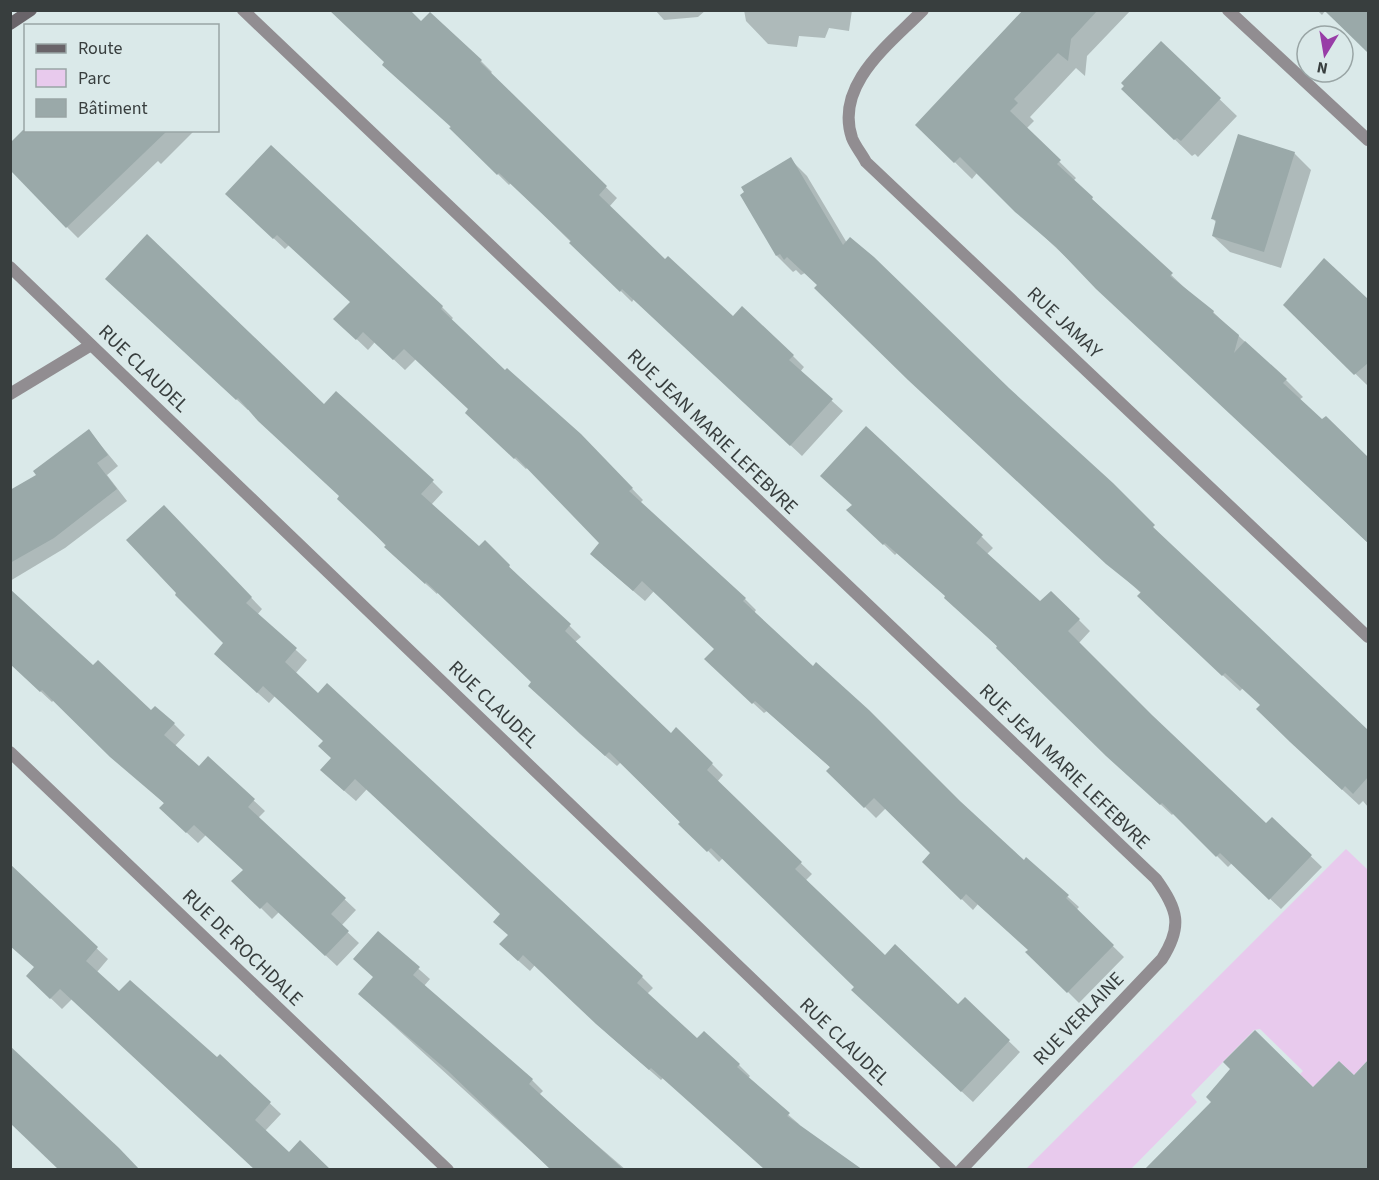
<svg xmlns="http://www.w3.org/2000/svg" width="1379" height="1180" font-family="'Source Sans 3',sans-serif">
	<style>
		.green { fill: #e8caed }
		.shadow { fill: #0003 }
		.building { fill: #9aa9a9 }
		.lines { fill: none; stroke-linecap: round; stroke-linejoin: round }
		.street { stroke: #918d91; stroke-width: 12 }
		.secondary { stroke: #696469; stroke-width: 12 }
		.labels { text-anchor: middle; stroke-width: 4.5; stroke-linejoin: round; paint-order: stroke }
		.street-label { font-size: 20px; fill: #383e3e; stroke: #dae9e9 }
	</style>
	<rect width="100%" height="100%" fill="#dae9e9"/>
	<polygon class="green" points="1346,849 1368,870 1368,1060 1354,1075 1339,1061 1313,1087 1300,1074 1303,1071 1260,1029 1254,1030 1191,1095 1197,1102 1131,1169 1025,1170"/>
	<g class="shadow">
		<polygon points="655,10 706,10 698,17 664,20"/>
		<polygon points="744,10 852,10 849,31 829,28 825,38 799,36 797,47 768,44 746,21"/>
		<polygon points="1024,10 1131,10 1087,56 1085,76 1076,68 1030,117 1034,121 1026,129 1076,178 1073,181 1188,291 1213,312 1286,380 1303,397 1299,400 1322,421 1326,418 1368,460 1368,543 977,173 972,179 917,125"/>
		<polygon points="1317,10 1368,10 1368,51 1325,11 1322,15"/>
		<polygon points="421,24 481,61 492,72 490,74 617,198 609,207 666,261 733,318 793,356 804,367 800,372 843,411 802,456 634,299 632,302 511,183 509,185 451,128"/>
		<polygon points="1161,43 1237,116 1198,157 1195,154 1192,156 1140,106"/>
		<polygon points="26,130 195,130 161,164 158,161 78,238 67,227"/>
		<polygon points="271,147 442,307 453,318 451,320 505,372 580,435 643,500 640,503 745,599 756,610 754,613 1024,862 1026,859 1079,907 1076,910 1124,957 1079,1003 1028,952 1029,950 978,904 973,910 935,873 932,853 886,808 876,818 829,771 831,768 767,711 764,713 717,670 716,649 654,591 645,601 603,565 601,543 528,467 526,469 478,424 470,410 416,359 405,370 375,342 368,350 347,330 351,302 289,245 285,249 238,205"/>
		<polygon points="1294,153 1311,170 1281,268 1230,252 1213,236 1217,223 1213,219"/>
		<polygon points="790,159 807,176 847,243 1112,484 1169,544 1368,732 1368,807 1363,801 1359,805 1309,759 1262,706 1243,688 1240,691 1155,613 1142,594 927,397 819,286 805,273 801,275 796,270 793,272 777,256"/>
		<polygon points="1324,260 1368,302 1368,386 1301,321"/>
		<polygon points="118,290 324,406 432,481 443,492 431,505 479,549 485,543 581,637 575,642 671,735 677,729 723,775 717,782 812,874 805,881 885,957 958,1006 965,999 1020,1052 973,1102 864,1001 856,987 723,858 719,862 621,762 617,766 580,734 530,686 533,682 438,592 437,594 397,558 341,497 250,408 248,410"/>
		<polygon points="89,431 118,466 107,475 127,501 65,548 10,581 10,493 38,475"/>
		<polygon points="848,510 982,537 993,548 986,555 1040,603 1079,620 1090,631 1078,644 1151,716 1266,825 1272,819 1322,867 1281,909 1232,863 1228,867 1174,813 1172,815 1120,767 947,597 897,553 895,555"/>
		<polygon points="175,518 262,609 257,615 307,660 295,674 318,695 327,685 642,977 653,988 647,994 697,1040 739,1065 750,1076 747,1079 800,1125 663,1078 661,1080 609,1035 535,965 530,971 512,955 509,936 502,914 367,789 356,801 333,781 333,758 325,742 275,696 269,703 227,665 225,643"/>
		<polygon points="10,663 93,667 151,712 174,724 185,735 174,747 199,768 208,758 265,811 258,818 356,910 341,926 359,943 337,966 279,912 272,919 234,881 244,870 206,835 198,843 172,819 165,804 54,700 52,702"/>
		<polygon points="10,868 108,959 97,972 119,993 217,1059 220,1056 281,1114 265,1131 289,1154 329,1170 257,1170 72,999 62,1009 39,987"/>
		<polygon points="378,933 430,979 424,986 532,1080 543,1091 539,1095 626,1170 552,1170 371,1005"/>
		<polygon points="1368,1062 1368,1170 1146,1170 1313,1089 1354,1077"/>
	</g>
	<g class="building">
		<polygon points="329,10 410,10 421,21 430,12 482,60 480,62 607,186 599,195 665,259 668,256 733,316 742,306 794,355 789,360 833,399 790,446 622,289 620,292 569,243 571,241 499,173 497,175 449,128 451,127 382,65 384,62"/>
		<polygon points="1023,10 1098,10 1071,39 1068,61 1058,53 1014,99 1018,103 1010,111 1061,160 1057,164 1093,197 1092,199 1173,273 1170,276 1214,311 1213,313 1239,335 1234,353 1245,341 1287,379 1283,383 1322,419 1326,416 1368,457 1368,543 1096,289 1056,247 1015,212 960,157 954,163 915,125"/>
		<polygon points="1324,10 1368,10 1368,53"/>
		<polygon points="1161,41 1221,98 1181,141 1177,138 1174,140 1121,89 1124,86 1121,83"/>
		<polygon points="23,130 168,130 66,228 10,170 10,143"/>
		<polygon points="1238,134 1295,152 1264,252 1212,236 1216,220 1211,219"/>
		<polygon points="271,145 443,306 441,309 505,370 507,368 581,434 633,488 629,491 746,598 743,601 813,666 816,662 869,710 960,801 1024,860 1026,857 1069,895 1066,898 1114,945 1067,993 1025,952 1028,950 966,894 961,900 922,862 930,853 874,798 864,808 826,771 830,767 755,701 752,704 704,659 714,649 642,581 633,591 590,554 599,543 516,457 514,459 465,413 468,409 404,349 393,360 363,332 356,340 333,319 350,302 277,235 273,239 225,194"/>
		<polygon points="791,157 843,245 850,237 874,257 1009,388 1113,483 1155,525 1153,527 1368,730 1368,777 1353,794 1345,786 1342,790 1290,742 1256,709 1260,705 1225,673 1222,676 1137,596 1141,592 1106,564 908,380 814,288 817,285 787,257 784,260 780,254 776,256 740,195 744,192 741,187"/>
		<polygon points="147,234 324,404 336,391 434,480 421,494 479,546 485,540 510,565 509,567 571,624 565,631 671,733 676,727 713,763 707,770 802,862 795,869 885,955 895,944 958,1004 965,997 1010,1040 961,1092 851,990 854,987 711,848 707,852 678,824 680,822 609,752 605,756 528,686 531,682 426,582 425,584 384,547 386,545 337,499 339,496 258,421 238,398 236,400 105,279"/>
		<polygon points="1324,258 1368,299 1368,363 1354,375 1283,305"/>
		<polygon points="866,426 983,535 976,543 1040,601 1051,591 1080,619 1068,631 1152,715 1266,823 1272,817 1312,855 1269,900 1220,853 1216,857 1162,803 1160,805 1106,756 996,648 997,646 944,598 945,596 885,543 883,545 846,510 852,505 820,476"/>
		<polygon points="89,429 108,455 97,463 117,489 54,538 10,563 10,490 36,475 33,471"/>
		<polygon points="164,505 252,597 246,603 297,648 285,662 318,693 327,683 643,976 637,983 697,1038 704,1031 740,1064 737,1067 790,1113 787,1116 863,1170 765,1170 651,1068 649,1070 596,1024 523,955 518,961 499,944 508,935 493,922 500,914 355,779 344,791 320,770 331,758 318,746 323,741 263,686 257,693 214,654 223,643 175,595 176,593 126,540"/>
		<polygon points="10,589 93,665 98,660 151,710 155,706 175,723 164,735 199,766 208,756 255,799 248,807 346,898 331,914 349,931 325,956 267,902 260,909 231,881 243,870 194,825 186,833 159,808 164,803 110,757 42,690 40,692 10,664"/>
		<polygon points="10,864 98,947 86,961 119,991 130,980 217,1057 220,1054 271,1102 255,1120 289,1152 300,1140 331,1170 255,1170 60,989 50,999 26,976 34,967 10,946"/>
		<polygon points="378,931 420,967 413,975 533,1079 529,1084 624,1170 551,1170 448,1071 358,994 373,977 353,959"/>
		<polygon points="1255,1030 1313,1087 1339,1061 1354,1075 1368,1060 1368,1170 1144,1170 1211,1102 1206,1097 1230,1069 1223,1062"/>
		<polygon points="10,1046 119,1148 140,1170 59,1170 10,1123"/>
	</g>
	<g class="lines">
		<g class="street">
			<path d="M243,10l913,869c22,31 27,47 6,80l-201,211"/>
			<path d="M923,10c-32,33 -89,74 -71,128 3,8 10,16 14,24l502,475"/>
			<polyline points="1228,10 1368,140"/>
			<polyline points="10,267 951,1170"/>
			<polyline points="10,394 91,345"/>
			<polyline points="10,752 448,1170"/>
		</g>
		<polyline class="secondary" points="10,24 31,10"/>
	</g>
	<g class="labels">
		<g class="street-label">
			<text transform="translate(1065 322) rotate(43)" y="7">RUE JAMAY</text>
			<text transform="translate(144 368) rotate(44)" y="7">RUE CLAUDEL</text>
			<text transform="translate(713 431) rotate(44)" y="7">RUE JEAN MARIE LEFEBVRE</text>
			<text transform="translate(494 704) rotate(44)" y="7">RUE CLAUDEL</text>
			<text transform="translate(1065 766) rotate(44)" y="7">RUE JEAN MARIE LEFEBVRE</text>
			<text transform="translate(243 947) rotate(44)" y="7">RUE DE ROCHDALE</text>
			<text transform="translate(1078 1018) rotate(-46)" y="7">RUE VERLAINE</text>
			<text transform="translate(845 1041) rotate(44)" y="7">RUE CLAUDEL</text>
		</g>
	</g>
	<rect width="1379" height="1180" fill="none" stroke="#383e3e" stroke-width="24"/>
	<rect x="24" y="24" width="195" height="108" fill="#dae9e9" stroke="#99a5a5" stroke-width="1.5"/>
	<rect x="36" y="44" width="30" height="9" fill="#696469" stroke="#99a5a5" stroke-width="1.5"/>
	<text x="78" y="54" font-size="18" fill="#383e3e">Route</text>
	<rect x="36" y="69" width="30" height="18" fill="#e8caed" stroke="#99a5a5" stroke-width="1.5"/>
	<text x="78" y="84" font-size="18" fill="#383e3e">Parc</text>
	<rect x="36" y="99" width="30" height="18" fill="#9aa9a9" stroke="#99a5a5" stroke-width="1.5"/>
	<text x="78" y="114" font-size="18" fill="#383e3e">Bâtiment</text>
	<g transform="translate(1325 54) rotate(191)"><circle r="28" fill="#dae9e9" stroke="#99a5a5" stroke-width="1.5"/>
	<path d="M0-4.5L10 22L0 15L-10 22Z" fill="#983da7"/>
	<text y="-9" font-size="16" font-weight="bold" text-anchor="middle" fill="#383e3e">N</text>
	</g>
</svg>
